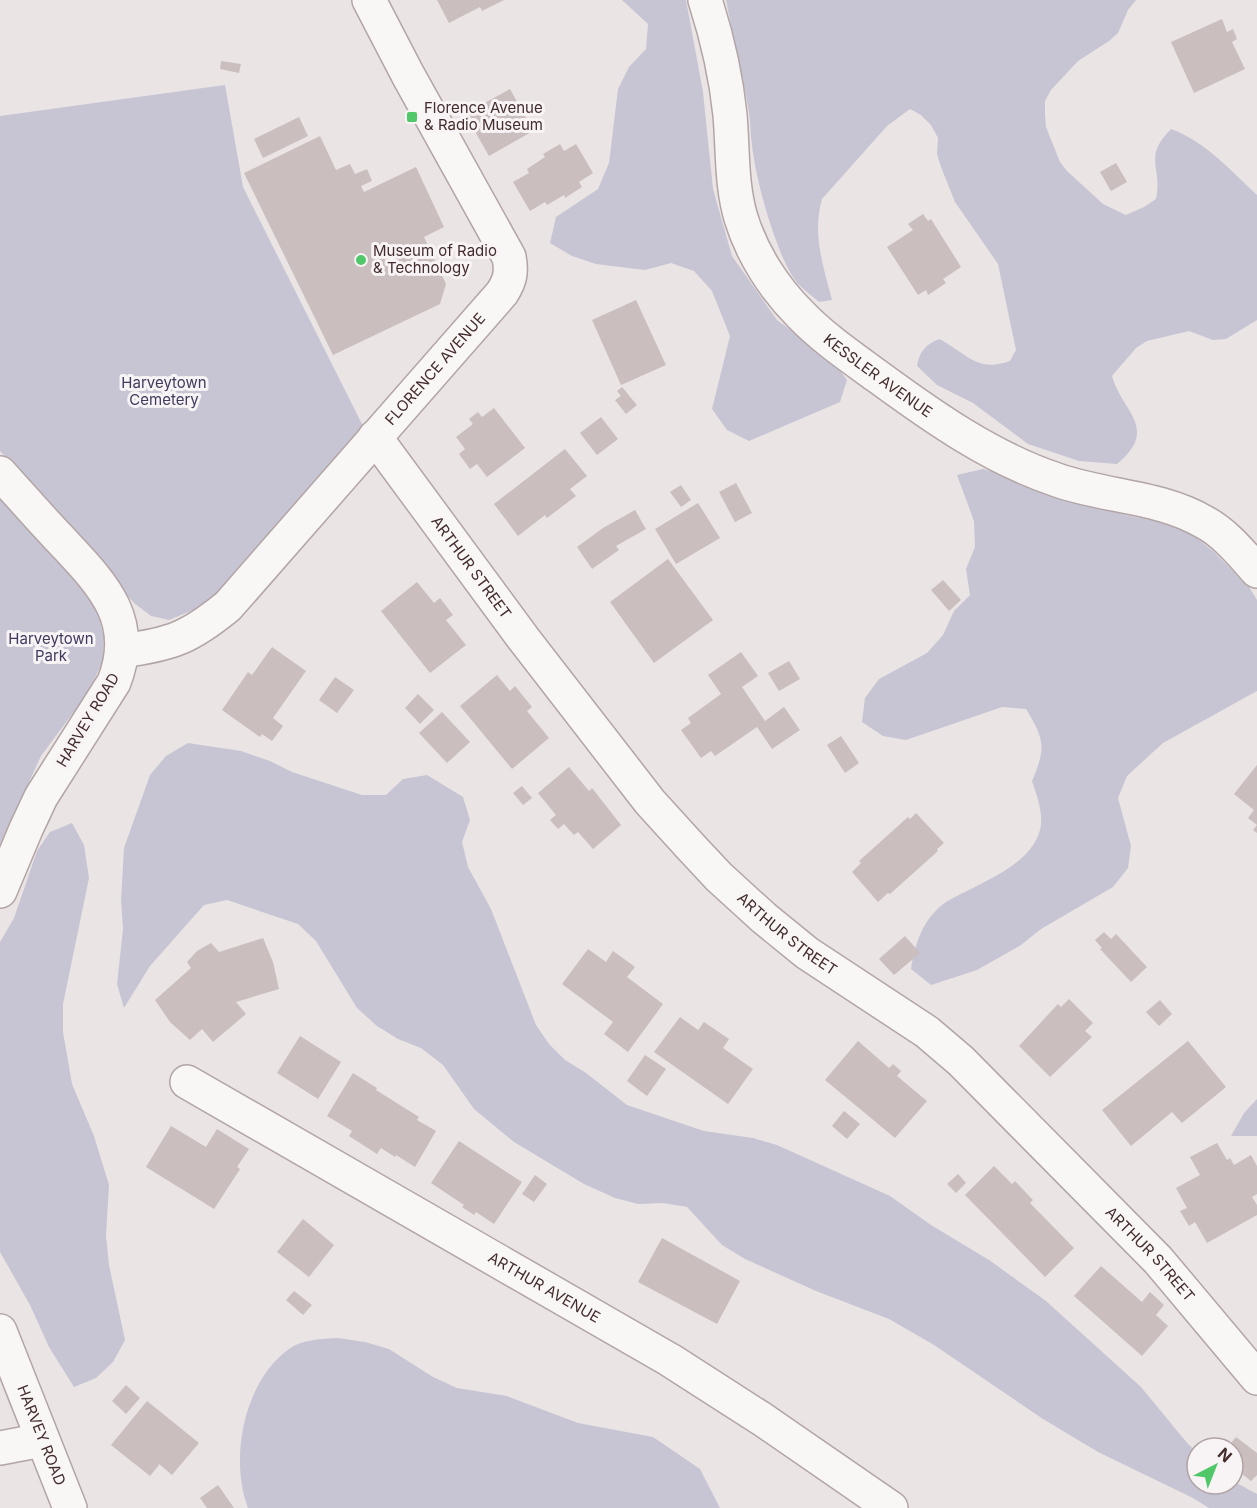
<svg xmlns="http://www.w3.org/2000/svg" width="1257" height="1508" font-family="Inter,sans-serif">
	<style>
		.green { fill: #c7c5d4 }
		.building { fill: #cabebe }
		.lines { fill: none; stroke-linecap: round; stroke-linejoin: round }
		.street-casing { stroke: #b2a5a5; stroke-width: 36 }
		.street { stroke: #f9f6f6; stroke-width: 33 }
		.poi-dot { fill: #50c869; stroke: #f8f3f4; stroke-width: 2 }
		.labels { text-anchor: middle; stroke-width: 6; stroke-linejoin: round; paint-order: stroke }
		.poi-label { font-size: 15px; fill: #432c2c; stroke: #f8f3f4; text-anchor: start }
		.street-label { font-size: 15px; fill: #432c2c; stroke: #f8f3f4 }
		.park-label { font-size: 15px; fill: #403a5e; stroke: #f8f3f4 }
	</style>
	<rect width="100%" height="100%" fill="#ebe4e4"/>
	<g class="green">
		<polygon points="622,0 686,0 703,92 713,189 732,256 777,320 833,361 847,380 840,402 749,441 727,430 712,409 730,336 712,291 694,271 671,263 645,270 596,264 572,256 550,243 556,217 598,189 609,163 618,89 629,67 646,49 648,24"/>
		<path d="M726,0h410l-8,10 -10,23 -9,8 -31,20 -27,29 -6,11v13l1,13 14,35 7,9 36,33 23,11 18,-8 12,-8c7,-32 -14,-41 15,-70 35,13 59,41 86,66v125l-31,19 -13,1 -24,-9 -42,10 -11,7 -24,28c10,36 48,52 5,88l-38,-3 -51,-17 -55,-41 -36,-18 -20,-19c3,-15 8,-21 22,-27 28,14 37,34 71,22l6,-11 -18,-86 -43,-62 -14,-35 -4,-13 1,-16 -7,-13 -10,-10 -11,-6 -23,17 -65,73c-10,35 1,66 10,101l-13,2c-7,-6 -15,-12 -21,-18 -21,-25 -43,-106 -46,-139 -2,-11 -1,-22 -3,-32 -6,-38 -16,-76 -23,-113z"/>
		<polygon points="225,85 243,187 364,428 224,589 193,610 169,620 151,616 134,603 0,451 0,116"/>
		<path d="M983,469l23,6 20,11 49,12 50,17 46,9 22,11 21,17 35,35 8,13v91l-94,52 -36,33 -9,22 13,48 -3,22 -15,19 -72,42 -20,16 -44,25 -46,15 -20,-16c4,-25 11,-48 32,-65 7,-5 16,-9 24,-13 26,-14 64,-29 73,-61 4,-16 -3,-34 -8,-49 14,-33 13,-41 -6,-72l-24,-2 -96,33 -23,-4 -21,-14 3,-24 14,-19 48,-26 16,-18 11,-24 16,-16 -4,-26 9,-22 -1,-26 -17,-46z"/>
		<polygon points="0,495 85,590 98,613 104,637 103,661 87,694 41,756 0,845"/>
		<polygon points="188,743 241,751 270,761 292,772 362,795 386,795 403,779 427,775 463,797 470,820 462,842 468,867 491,909 536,1025 549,1044 565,1060 586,1073 627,1105 704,1131 753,1138 777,1145 890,1196 931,1225 989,1260 1046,1301 1141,1387 1188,1444 1197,1452 1197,1484 1233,1484 1233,1481 1257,1494 1257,1508 1209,1508 1193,1498 1098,1452 1043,1419 934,1345 889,1319 816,1291 745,1259 722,1245 687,1207 663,1203 638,1204 615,1198 584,1184 514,1142 474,1109 443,1065 421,1048 398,1039 377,1026 357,1008 316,941 298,924 227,900 204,905 150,966 124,1008 117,984 123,929 121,900 124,848 150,775 166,756"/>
		<polygon points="72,823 84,845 89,878 63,1004 63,1032 72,1084 94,1136 109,1185 106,1236 109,1265 125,1340 113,1362 96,1378 74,1387 49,1347 30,1305 0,1252 0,942 14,918 37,851 50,832"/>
		<polygon points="1257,1099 1257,1136 1231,1136 1244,1113"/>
		<path d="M338,1338l27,4 24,7 44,28 24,11 50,8 71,27 75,14 47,32 20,39h-472c-19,-50 -4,-127 41,-159 13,-10 33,-10 49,-11z"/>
	</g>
	<g class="building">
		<polygon points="437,0 504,0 482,11 480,7 449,23"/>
		<polygon points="1222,19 1227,32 1233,29 1237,39 1232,42 1245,69 1194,93 1171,42"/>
		<polygon points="221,61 241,64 239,73 220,69"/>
		<polygon points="510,89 533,131 489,156 465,114"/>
		<polygon points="299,117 308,136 263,158 254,139"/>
		<polygon points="320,136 336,170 350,164 355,174 367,169 372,181 361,186 364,192 416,167 444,227 424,237 446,284 440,304 333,355 244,173"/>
		<polygon points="560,144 564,151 576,144 593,173 579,182 582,187 565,198 564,195 547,205 545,202 530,211 513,182 529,173 527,169 545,157 543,154"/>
		<polygon points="1116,163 1127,182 1111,191 1100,172"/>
		<polygon points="923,214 928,221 931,219 961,267 943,279 946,283 928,295 926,290 918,295 887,247 913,230 908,224"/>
		<polygon points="636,300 666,365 621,385 592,320"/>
		<polygon points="622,387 637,405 626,414 615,400 621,396 617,391"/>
		<polygon points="494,408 525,448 487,477 477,464 470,469 459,454 465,449 456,437 473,424 469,419 478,412 482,417"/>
		<polygon points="601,417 618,439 597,455 580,433"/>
		<polygon points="565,449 587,476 570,489 576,496 547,518 545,515 518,536 494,504"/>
		<polygon points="736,483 752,513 735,522 719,492"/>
		<polygon points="681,485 691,500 681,507 670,492"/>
		<polygon points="698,503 720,538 676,564 655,529"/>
		<polygon points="635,510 646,529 616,546 619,550 592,569 577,547 603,528"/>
		<polygon points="668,559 713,620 654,663 610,602"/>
		<polygon points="943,580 961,600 949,611 931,590"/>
		<polygon points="417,582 434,603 440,598 453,615 446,620 466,645 430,673 381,611"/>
		<polygon points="272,647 306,671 273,718 283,726 272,741 262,734 260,737 222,710 248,672 252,675"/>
		<polygon points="741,652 758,676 742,687 765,721 784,707 800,730 772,749 757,727 715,756 711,751 701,758 681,730 691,723 688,718 721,694 708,675"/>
		<polygon points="789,661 800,679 779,691 768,673"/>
		<polygon points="497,675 510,691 515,686 532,707 527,711 549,738 512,769 460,706"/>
		<polygon points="335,677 354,690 337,713 319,700"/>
		<polygon points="418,694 434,710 420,724 405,708"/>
		<polygon points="442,712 470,742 447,763 419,733"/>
		<polygon points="841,736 859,763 845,773 827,745"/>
		<polygon points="1257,765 1257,833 1253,830 1257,825 1248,818 1254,810 1234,794"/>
		<polygon points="569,767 589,791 592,788 621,825 593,849 578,832 574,835 564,824 558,829 550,820 556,815 538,793"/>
		<polygon points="522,786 532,798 523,805 513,793"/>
		<polygon points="916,813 944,843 937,849 938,851 890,894 888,893 878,902 852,872 861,863 859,861 908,817 910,819"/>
		<polygon points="1104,932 1111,939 1116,934 1147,967 1131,982 1100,949 1102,948 1095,940"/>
		<polygon points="905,936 920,953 894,975 879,959"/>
		<polygon points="263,938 273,962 279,989 236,1002 246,1014 213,1042 202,1029 190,1040 170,1022 155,1000 191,968 187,962 197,951 211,943 219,952"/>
		<polygon points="588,949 606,962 613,951 635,967 627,977 663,1004 628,1052 604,1034 613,1022 562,984"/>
		<polygon points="1069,999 1093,1023 1085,1031 1092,1037 1050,1077 1019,1046 1058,1004 1061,1007"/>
		<polygon points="1160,1000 1172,1014 1159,1026 1146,1012"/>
		<polygon points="680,1017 698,1030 704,1022 729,1039 723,1048 753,1069 728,1104 654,1052"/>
		<polygon points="300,1036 341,1062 318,1099 277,1073"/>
		<polygon points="858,1041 889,1068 893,1064 901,1071 897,1076 927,1101 895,1138 825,1080"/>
		<polygon points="1188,1041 1226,1087 1182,1123 1172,1112 1131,1146 1102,1110"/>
		<polygon points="645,1055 666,1069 647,1096 627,1081"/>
		<polygon points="353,1073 377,1088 376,1090 419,1117 417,1120 436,1131 415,1167 396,1155 395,1157 381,1148 377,1154 349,1136 352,1131 327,1116"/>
		<polygon points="844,1111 860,1124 847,1139 832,1126"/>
		<polygon points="171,1126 206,1147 217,1129 249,1149 237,1167 240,1169 214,1209 146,1167"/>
		<polygon points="459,1141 522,1182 494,1224 476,1212 474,1215 462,1207 464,1205 431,1183"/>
		<polygon points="1217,1143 1227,1160 1230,1158 1234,1165 1251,1155 1257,1166 1257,1194 1252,1197 1257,1205 1257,1215 1207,1243 1195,1222 1189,1226 1180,1211 1187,1208 1176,1188 1200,1175 1190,1157"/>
		<polygon points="994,1166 1012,1184 1015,1181 1033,1200 1030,1203 1074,1248 1045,1277 965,1195"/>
		<polygon points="958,1174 966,1183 956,1193 947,1184"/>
		<polygon points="535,1175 547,1184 534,1202 522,1194"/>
		<polygon points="303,1219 334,1245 309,1277 277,1252"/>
		<polygon points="662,1238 740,1281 717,1324 638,1282"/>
		<polygon points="1101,1266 1142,1302 1150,1292 1164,1305 1156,1315 1168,1326 1142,1356 1074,1296"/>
		<polygon points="294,1291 312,1305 303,1315 286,1300"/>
		<polygon points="126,1385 140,1398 126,1414 112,1401"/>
		<polygon points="147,1401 199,1443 172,1475 158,1463 159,1465 150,1476 111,1445"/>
		<polygon points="1236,1437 1257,1453 1257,1475 1251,1481 1233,1467 1233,1448 1227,1448"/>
		<polygon points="218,1485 234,1508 207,1508 200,1498"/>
	</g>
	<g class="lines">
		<g class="street-casing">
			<g id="street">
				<path id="s1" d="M705,0c12,37 21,76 25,115 3,34 1,70 11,103 11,36 33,70 59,96 23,24 51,43 77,62 56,41 114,82 180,104 48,17 102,16 147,42 21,11 38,32 53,49"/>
				<path id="s2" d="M375,437l148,201 127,164 40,44 29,31 45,41 43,35 120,79 34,29 197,199 99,118"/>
				<path d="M0,473c20,22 39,44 59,65 41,44 80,80 55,144l-73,115 -15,32 -26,62"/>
				<path id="s3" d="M122,651c50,-7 67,-13 106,-45l274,-313c8,-12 10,-21 7,-36l-101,-182 -39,-75"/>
				<path id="s4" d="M187,1082l483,278 92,59 129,89"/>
				<path id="s5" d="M0,1331l70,177"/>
				<polyline points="0,1448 42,1440"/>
			</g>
		</g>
		<use href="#street" class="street"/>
	</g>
	<g class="poi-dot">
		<rect x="406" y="111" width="12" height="12" rx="3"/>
		<circle cx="361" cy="260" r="6"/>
	</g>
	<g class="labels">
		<g class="poi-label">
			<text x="424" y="113">Florence Avenue<tspan x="424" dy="17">&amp; Radio Museum</tspan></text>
			<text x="373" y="256">Museum of Radio<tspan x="373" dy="17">&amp; Technology</tspan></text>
		</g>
		<g class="street-label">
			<text dy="5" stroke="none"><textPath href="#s3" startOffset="432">FLORENCE AVENUE</textPath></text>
			<text dy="5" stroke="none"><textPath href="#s1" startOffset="435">KESSLER AVENUE</textPath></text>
			<text dy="5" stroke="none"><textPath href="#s2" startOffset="162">ARTHUR STREET</textPath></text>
			<text transform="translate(88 720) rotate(-59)" y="5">HARVEY ROAD</text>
			<text dy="5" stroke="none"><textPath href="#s2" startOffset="648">ARTHUR STREET</textPath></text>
			<text dy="5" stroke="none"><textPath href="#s2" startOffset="1134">ARTHUR STREET</textPath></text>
			<text dy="5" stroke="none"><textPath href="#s4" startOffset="412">ARTHUR AVENUE</textPath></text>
			<text dy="5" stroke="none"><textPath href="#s5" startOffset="112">HARVEY ROAD</textPath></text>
		</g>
		<g class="park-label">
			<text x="164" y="388">Harveytown<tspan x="164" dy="17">Cemetery</tspan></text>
			<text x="51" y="644">Harveytown<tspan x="51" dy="17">Park</tspan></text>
		</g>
	</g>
	<g transform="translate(1215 1466) rotate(42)"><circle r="28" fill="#f8f3f4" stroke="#b0a3a4" stroke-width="1.5"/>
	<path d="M0-4.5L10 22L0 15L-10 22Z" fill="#50c869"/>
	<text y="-9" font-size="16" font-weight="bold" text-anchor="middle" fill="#432c2c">N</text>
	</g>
</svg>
